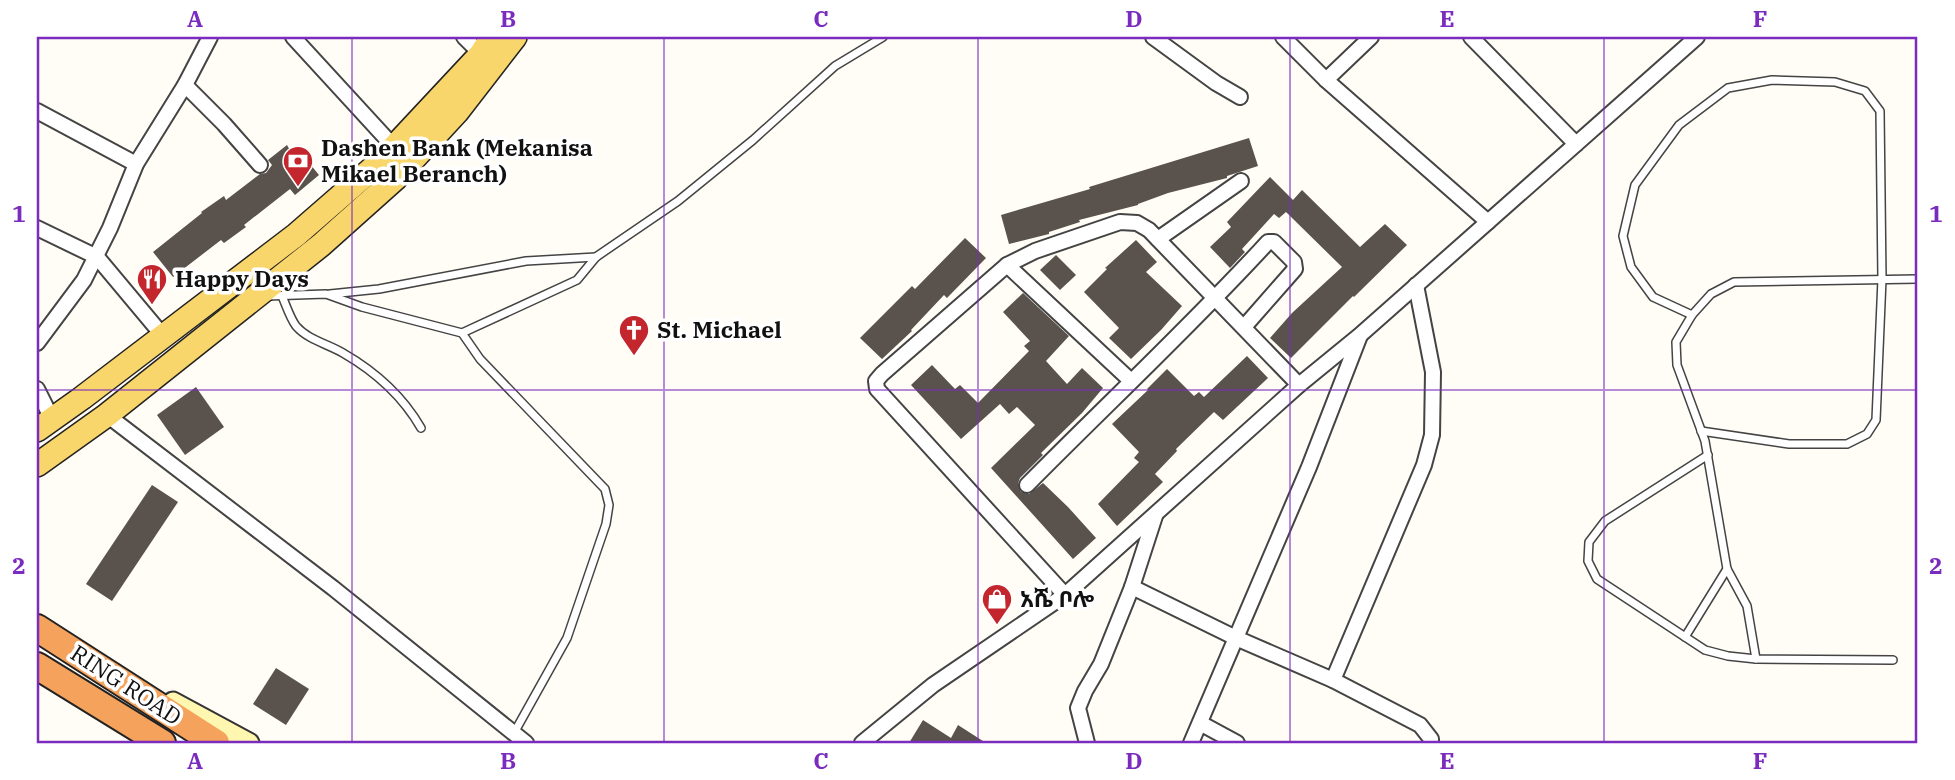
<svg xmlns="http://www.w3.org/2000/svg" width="1955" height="780" font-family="'IBM Plex Serif','Noto Sans Ethiopic',serif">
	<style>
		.building { fill: #5a524d }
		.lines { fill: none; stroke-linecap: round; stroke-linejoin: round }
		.lane-casing { stroke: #444; stroke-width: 10 }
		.street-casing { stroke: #444; stroke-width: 18 }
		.secondary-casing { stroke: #333; stroke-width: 23 }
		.primary-casing { stroke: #222; stroke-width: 26 }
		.highway-casing { stroke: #222; stroke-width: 30 }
		.lane { stroke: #fff; stroke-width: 7 }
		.street { stroke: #fff; stroke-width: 14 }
		.secondary { stroke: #fff6b0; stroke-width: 19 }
		.primary { stroke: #f9d66b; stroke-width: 23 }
		.highway { stroke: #f5a25d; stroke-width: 26 }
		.grid { fill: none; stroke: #7b2cbf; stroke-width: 2; stroke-opacity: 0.55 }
		.labels { text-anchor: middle; stroke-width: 7; stroke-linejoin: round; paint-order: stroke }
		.poi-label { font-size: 23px; font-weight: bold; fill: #111; stroke: #fff; text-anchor: start }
		.street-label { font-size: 23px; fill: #111; stroke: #fff }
		.neatline { fill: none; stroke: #7b2cbf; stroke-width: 2.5 }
		.grid-label { font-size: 23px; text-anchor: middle; font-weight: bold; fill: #7b2cbf }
	</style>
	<rect width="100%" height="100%" fill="#fffdf5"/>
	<g class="building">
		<polygon points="1249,138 1258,166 1227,176 1227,178 1168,193 1138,204 1138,205 1079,220 1080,222 1049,232 1049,234 1009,244 1001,215 1090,189 1089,187"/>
		<polygon points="287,145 291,152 296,147 319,175 295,195 290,189 244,225 246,227 224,243 221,240 173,277 153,252 202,213 201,212 224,196 226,200 260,174 266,173 272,165 268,160"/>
		<polygon points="1270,177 1293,200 1302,190 1360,247 1385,224 1407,245 1354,297 1353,296 1291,358 1270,338 1292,313 1342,267 1286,212 1279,218 1274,214 1242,249 1245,252 1230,268 1210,247 1231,227 1227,222"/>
		<polygon points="965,238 986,258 947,298 944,295 911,330 912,331 882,359 860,338 912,286 915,289"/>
		<polygon points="1136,240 1157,262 1146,272 1182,306 1161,330 1131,359 1109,338 1119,328 1084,292 1107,269 1105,268"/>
		<polygon points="1056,255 1076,275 1060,290 1040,270"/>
		<polygon points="1023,293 1069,336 1046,361 1067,384 1082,368 1103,388 1082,413 1041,453 1043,455 1020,478 1018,483 1021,492 1029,494 1043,483 1068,507 1096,538 1073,559 991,468 1035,425 1017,407 1009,414 1000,404 961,439 911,385 932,365 955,389 960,385 978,403 1029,351 1024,346 1030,341 1003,312"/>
		<polygon points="1247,356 1268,378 1223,420 1214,412 1176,449 1177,451 1155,474 1163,482 1117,526 1098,504 1139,462 1134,458 1139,452 1112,424 1148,390 1147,389 1167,369 1194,396 1199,392 1204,397"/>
		<polygon points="196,387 224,427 185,455 157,415"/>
		<polygon points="152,485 178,502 112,601 86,584"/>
		<polygon points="276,668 309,689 286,725 253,704"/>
		<polygon points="923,720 951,738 958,725 986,743 909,743"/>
	</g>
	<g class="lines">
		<g class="lane-casing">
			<g id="lane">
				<polyline points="330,294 379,289 526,261 596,257"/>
				<polyline points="267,296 326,294 362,307 462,333 480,359 605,489 609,505 606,524 567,638 514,733"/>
				<path d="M282,296c4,9 8,22 14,30 12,14 32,18 47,27 33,19 59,42 78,75"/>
				<polyline points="1692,315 1653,297 1631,267 1623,236 1635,185 1679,125 1728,88 1772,80 1835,82 1865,91 1880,111 1882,279 1876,420 1867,434 1847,444 1789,444 1701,431"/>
				<polyline points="462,333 577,280 596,257 678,201 753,140 835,66 883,37"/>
				<polyline points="1708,455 1605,521 1589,542 1588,561 1597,579 1705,650 1728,656 1756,659 1893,660"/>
				<polyline points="1685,637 1727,569"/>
				<polyline points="1756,659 1747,606 1727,569 1705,441 1677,365 1676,342 1692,315 1711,294 1734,282 1918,279"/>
			</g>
		</g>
		<g class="street-casing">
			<g id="street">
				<polyline points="293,37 394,147"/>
				<polyline points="464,37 481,54"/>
				<polyline points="1153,37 1216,83 1240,97"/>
				<polyline points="1283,37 1326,80 1488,222"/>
				<polyline points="1471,37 1576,144"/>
				<polyline points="1326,80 1371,37"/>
				<polyline points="185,85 224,124 260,165"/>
				<polyline points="37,111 136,164"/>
				<polyline points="37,228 97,257 164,337"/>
				<polyline points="1158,239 1241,181"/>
				<polyline points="1007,265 1131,381"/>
				<polyline points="37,343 84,280 110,228 136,164 185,85 210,37"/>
				<polyline points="37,389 52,419"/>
				<polyline points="107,415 333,588 526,743"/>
				<path d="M1027,485c80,-81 164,-159 241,-243h6l20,20 1,7 -51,58"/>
				<polyline points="1132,587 1236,638 1333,680 1420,725 1431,739 1431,743"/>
				<polyline points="1065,595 877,389 876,381 882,374 1007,265 1035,251 1120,222 1137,223 1149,230 1299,385"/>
				<polyline points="1333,680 1424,465 1432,435 1433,372 1416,285"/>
				<polyline points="1200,723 1237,743"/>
				<polyline points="862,743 933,685 1065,595 1299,385 1359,336 1697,37"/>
				<polyline points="1087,743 1078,708 1085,691 1101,664 1132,587 1155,516"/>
				<polyline points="1191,743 1309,467 1359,338"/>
			</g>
		</g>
		<g class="secondary-casing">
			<polyline id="secondary" points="173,702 249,743"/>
		</g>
		<g class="primary-casing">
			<g id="primary">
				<polyline points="37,430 82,398 296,235 381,161 481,54 492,37"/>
				<polyline points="37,465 107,415 321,245 396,178 457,112 515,37"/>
			</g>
		</g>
		<g class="highway-casing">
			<g id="highway">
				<polyline points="37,628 216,743"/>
				<polyline points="37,666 162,743"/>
			</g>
		</g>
		<use href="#lane" class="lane"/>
		<use href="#street" class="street"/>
		<use href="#secondary" class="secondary"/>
		<use href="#primary" class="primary"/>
		<use href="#highway" class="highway"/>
	</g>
	<path class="grid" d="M352,37v706M664,37v706M978,37v706M1290,37v706M1604,37v706M37,390h1881"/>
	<defs>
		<g id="bank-pin" transform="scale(1.575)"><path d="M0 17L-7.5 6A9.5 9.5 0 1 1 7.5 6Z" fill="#c4262e" stroke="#fff"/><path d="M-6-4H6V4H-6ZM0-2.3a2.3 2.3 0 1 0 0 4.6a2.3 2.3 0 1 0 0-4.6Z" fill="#fff"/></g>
		<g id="restaurant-pin" transform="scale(1.575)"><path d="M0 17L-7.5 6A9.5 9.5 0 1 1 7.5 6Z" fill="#c4262e" stroke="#fff"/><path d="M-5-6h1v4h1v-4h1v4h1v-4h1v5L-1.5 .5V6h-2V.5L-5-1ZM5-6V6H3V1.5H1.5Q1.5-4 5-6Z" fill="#fff"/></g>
		<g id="church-pin" transform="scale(1.575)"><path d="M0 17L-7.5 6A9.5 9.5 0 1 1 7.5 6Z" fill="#c4262e" stroke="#fff"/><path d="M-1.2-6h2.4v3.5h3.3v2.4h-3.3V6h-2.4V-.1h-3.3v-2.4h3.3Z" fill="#fff"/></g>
		<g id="shop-pin" transform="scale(1.575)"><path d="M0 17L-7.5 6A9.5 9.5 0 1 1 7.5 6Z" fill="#c4262e" stroke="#fff"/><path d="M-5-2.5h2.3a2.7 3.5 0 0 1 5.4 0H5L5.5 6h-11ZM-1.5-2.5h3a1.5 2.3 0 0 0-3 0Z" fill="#fff"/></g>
	</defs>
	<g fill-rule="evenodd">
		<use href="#bank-pin" x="298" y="161"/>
		<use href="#restaurant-pin" x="152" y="279"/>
		<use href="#church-pin" x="634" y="330"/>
		<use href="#shop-pin" x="997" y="599"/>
	</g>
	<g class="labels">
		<g class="poi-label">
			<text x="321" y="156">Dashen Bank (Mekanisa<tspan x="321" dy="26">Mikael Beranch)</tspan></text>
			<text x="175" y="287">Happy Days</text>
			<text x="657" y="338">St. Michael</text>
			<text x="1020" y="607">አሼ ቦሎ</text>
		</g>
		<g class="street-label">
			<text transform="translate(126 685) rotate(33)" y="8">RING ROAD</text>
		</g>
	</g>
	<rect width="1955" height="780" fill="none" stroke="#ffffff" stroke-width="77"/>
	<rect x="38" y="38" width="1878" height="704" class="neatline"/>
	<g class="grid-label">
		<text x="195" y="27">A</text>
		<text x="508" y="27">B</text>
		<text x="821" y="27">C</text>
		<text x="1134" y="27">D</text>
		<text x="1447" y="27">E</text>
		<text x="1760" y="27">F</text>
		<text x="19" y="222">1</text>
		<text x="1936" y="222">1</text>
		<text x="19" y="574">2</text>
		<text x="1936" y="574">2</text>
		<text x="195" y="769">A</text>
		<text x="508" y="769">B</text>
		<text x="821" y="769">C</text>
		<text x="1134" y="769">D</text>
		<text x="1447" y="769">E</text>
		<text x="1760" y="769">F</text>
	</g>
</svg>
